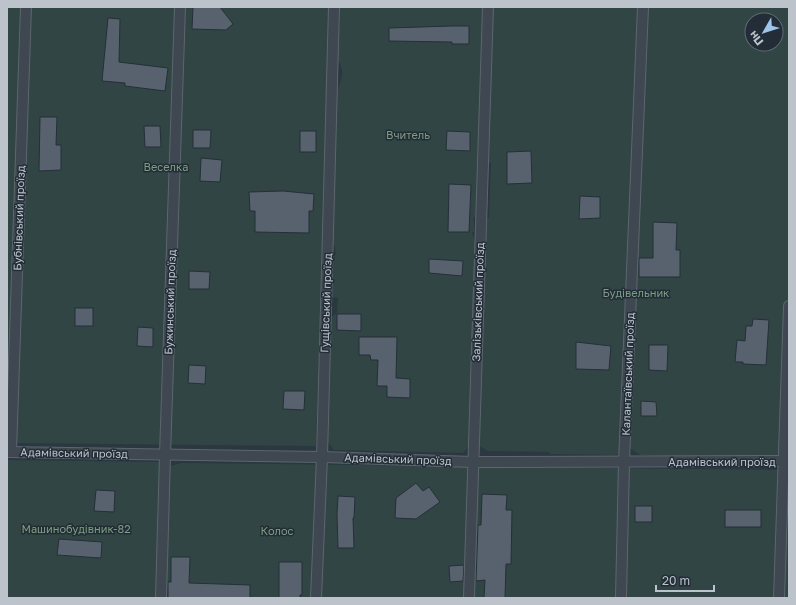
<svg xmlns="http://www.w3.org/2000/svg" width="796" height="605" font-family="'Golos Text',sans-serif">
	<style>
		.green { fill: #304544; fill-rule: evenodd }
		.building { fill: #57626e; stroke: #252f39 }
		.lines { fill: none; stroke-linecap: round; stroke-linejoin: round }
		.lane-casing { stroke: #5d666f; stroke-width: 12 }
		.lane { stroke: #3f4851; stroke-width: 10 }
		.labels { text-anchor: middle; stroke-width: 3; stroke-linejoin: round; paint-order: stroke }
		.park-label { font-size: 11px; fill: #7d9e81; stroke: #232d37 }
		.street-label { font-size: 11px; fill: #bcc3cb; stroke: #232d37 }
	</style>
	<rect width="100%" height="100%" fill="#2b3741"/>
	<g class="green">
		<polygon points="7,7 330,7 316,446 7,443"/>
		<path d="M340,7h144l-7,208 -4,3 1,5v9h-2l4,13 -3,90 -5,112 -5,6 -129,-3 -6,-8 3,-125 6,-4 1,-15 -6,-1c0,-10 -1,-20 0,-30 1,-11 7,-11 1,-25l4,-152c5,-11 8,-19 1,-30z"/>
		<path d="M491,7h298v448l-82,2 -67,-2 -9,-6 -10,2 -5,4 -66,-1 -1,-2 -61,-1 -11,-6 8,-226 4,-1 2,-55 -3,-1zM752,20h24v24h-24z"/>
		<polygon points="7,460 160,462 157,598 7,598"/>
		<polygon points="182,463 789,470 789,598 166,598 170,466"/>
	</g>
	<g class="building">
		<polygon points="193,7 220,7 233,24 226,30 192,29"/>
		<polygon points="108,18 120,19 119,62 168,68 165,91 125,86 125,83 102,81"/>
		<polygon points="452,26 469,26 469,44 452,44 452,42 389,41 389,28"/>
		<polygon points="40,117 57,117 56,145 61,145 61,170 39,171"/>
		<polygon points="144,126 160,126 161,147 145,147"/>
		<polygon points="193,130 211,130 210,148 193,148"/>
		<rect x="300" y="131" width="16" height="21"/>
		<polygon points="447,131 470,132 470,151 446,150"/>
		<polygon points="531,151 532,183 507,184 507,152"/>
		<polygon points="201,158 222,160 220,182 200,181"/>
		<polygon points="449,184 471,185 469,232 448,232"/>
		<polygon points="283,191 314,194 313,211 309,211 309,233 255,232 255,211 250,211 249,192"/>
		<polygon points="580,196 600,197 600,218 579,219"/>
		<polygon points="653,222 677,223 676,250 680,250 680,277 639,277 639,258 653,258"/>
		<polygon points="429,259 463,261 462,276 429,273"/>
		<polygon points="189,271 210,272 209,289 189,289"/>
		<rect x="75" y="308" width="18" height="18"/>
		<polygon points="337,314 361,314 361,331 337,330"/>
		<polygon points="753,319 769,320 766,365 743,364 743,362 735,362 737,340 745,341 746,326 752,326"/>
		<polygon points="138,327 153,328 153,347 137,346"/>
		<polygon points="359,337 397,337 396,378 410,379 410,398 387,397 387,386 377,386 378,360 371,360 370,355 359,355"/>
		<polygon points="576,342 611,346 609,370 576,369"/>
		<polygon points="649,345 668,345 667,371 649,370"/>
		<polygon points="189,365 206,366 205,384 188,383"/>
		<polygon points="284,391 305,391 304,410 283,409"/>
		<polygon points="641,401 656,402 657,416 641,416"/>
		<polygon points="416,483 423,491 429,487 440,502 416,519 395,518 396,498"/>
		<polygon points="96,490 115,491 114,512 94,511"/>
		<polygon points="482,494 507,495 506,510 512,510 511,564 506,564 505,598 484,598 485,580 476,581 478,525 481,525"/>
		<polygon points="338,496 355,497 354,518 353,518 354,548 338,548 337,514"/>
		<rect x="635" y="506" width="17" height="16"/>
		<rect x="725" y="510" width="36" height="17"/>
		<polygon points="59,539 102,542 101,558 57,555"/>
		<polygon points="171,557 190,557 189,583 250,585 250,598 168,598 168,582 171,582"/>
		<polygon points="279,562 302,562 302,595 300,595 300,598 279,598"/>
		<polygon points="464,565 463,581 450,582 449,566"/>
	</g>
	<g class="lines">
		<g class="lane-casing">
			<g id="lane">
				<polyline points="7,452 322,457 473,462 789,461"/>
				<polyline points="11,452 26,7"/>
				<polyline points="161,598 165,455 180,7"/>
				<polyline points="316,598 322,457 334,7"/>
				<polyline points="469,598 488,7"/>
				<polyline points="621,598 624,462 643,7"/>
				<polyline points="779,598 789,306"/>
			</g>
		</g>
		<use href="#lane" class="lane"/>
	</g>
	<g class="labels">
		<g class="park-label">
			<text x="408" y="139">Вчитель</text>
			<text x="166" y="171">Веселка</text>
			<text x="636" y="297">Будівельник</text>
			<text x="76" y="533">Машинобудівник-82</text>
			<text x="277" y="535">Колос</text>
		</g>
		<g class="street-label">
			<text transform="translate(19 218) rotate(-88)" y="4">Бубнівський проїзд</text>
			<text transform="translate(170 302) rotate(-88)" y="4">Бужинський проїзд</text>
			<text transform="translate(478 302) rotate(-88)" y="4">Залізьківський проїзд</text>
			<text transform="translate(326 303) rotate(-88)" y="4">Гущівський проїзд</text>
			<text transform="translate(628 374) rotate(-88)" y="4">Калантаївський проїзд</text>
			<text transform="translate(74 453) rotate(1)" y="4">Адамівський проїзд</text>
			<text transform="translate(398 459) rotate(2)" y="4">Адамівський проїзд</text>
			<text x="722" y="466">Адамівський проїзд</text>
		</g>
	</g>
	<rect width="796" height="605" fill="none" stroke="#bcc3cb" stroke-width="16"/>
	<g transform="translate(764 32) rotate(231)"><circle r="19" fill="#232d37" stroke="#606972"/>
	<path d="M0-3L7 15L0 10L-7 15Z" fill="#9fc5ed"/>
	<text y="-6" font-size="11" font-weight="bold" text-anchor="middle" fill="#bcc3cb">Пн</text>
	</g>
	<path d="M656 585v6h58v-6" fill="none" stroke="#bcc3cb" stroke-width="2"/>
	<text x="662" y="585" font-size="12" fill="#bcc3cb" stroke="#232d37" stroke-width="3" paint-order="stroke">20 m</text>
</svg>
